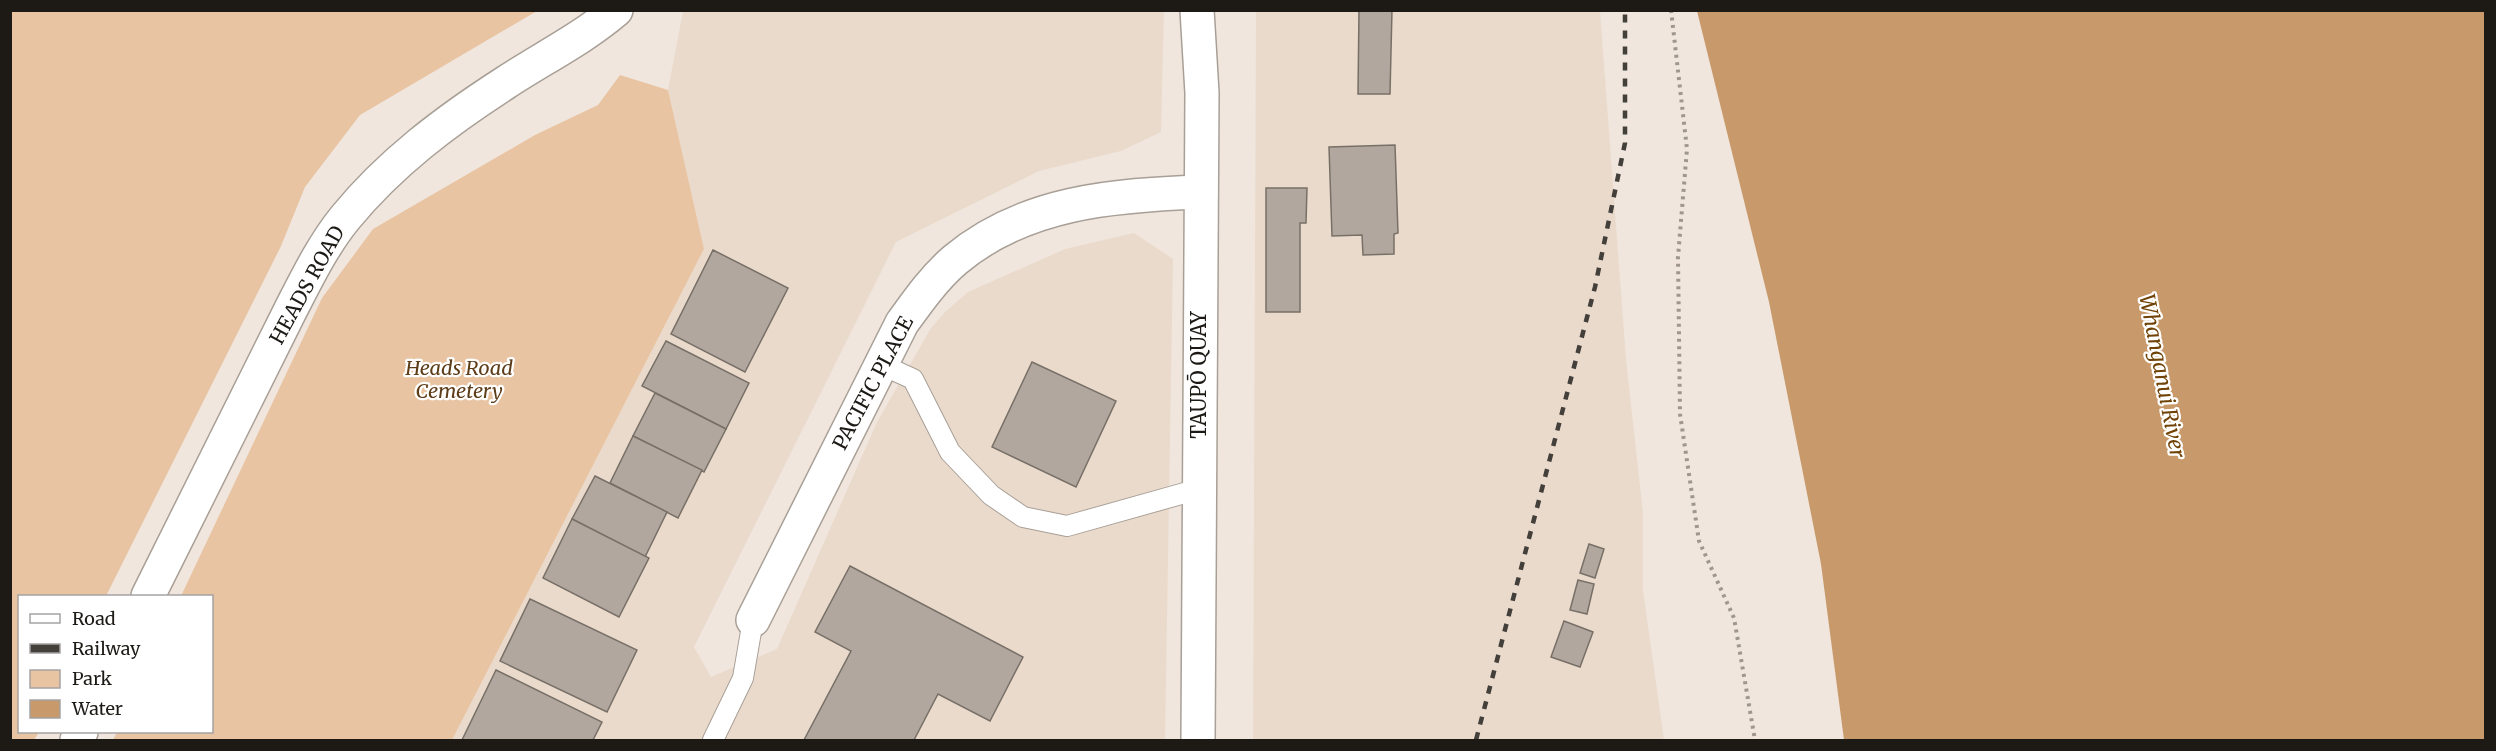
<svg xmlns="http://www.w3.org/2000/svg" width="2496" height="751" font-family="Merriweather,serif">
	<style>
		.built { fill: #eadacc }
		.green { fill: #e8c4a2 }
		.water { fill: #c8996a }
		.building { fill: #b1a79f; stroke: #787067; stroke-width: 1.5 }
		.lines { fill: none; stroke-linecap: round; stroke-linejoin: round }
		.service-casing { stroke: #a89f96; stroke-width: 22 }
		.minor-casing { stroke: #a89f96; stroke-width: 36 }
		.tertiary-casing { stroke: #a89f96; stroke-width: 36 }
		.secondary-casing { stroke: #a89f96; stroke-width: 36 }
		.path { stroke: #9e9790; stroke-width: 4; stroke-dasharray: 3 4.5; stroke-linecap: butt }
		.service { stroke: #fff; stroke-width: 20 }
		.minor { stroke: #fff; stroke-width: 33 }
		.tertiary { stroke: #fff; stroke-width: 33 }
		.secondary { stroke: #fff; stroke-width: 33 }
		.rail { stroke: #433f3a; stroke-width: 4.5; stroke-dasharray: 8 8; stroke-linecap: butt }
		.labels { text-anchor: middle; stroke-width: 4.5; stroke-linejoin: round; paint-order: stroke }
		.street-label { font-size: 20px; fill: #1d1a16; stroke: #fff }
		.park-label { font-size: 20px; font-style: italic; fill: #5d3c18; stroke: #fff }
		.water-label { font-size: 21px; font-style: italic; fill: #704206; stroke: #fff }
	</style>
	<rect width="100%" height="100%" fill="#f0e6dd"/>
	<g class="built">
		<polygon points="683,11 1164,11 1161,132 1121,151 1039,171 896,242 694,647 711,677 777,649 877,422 931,328 946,311 968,292 1065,249 1134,233 1173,259 1165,740 452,740 704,249 668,90"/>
		<polygon points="1256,11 1600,11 1626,359 1643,513 1643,590 1664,740 1253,740"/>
	</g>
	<g class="green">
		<polygon points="10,11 537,11 360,115 305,187 281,246 106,596 20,596 20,732 39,732 34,740 10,740"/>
		<polygon points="620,75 668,90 704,249 452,740 113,740 117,732 212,732 212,596 181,596 322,298 373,229 535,135 598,105"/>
	</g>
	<polygon class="water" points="1697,11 2485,11 2485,740 1844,740 1821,564 1769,302"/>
	<g class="building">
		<polygon points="1359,10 1392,10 1390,94 1358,94"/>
		<polygon points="1395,145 1398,233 1394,234 1394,254 1363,255 1362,235 1332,236 1329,147"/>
		<polygon points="1266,188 1307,188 1306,223 1300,223 1300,312 1266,312"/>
		<polygon points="713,250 788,288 745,372 671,334"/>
		<polygon points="666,341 749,383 726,429 642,386"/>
		<polygon points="1032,362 1116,401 1076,487 992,447"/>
		<polygon points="655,393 726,429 704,472 633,436"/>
		<polygon points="633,436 702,470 678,518 610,483"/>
		<polygon points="595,476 667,512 645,557 572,519"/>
		<polygon points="572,519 649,558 619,617 543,578"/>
		<polygon points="1589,544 1604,549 1595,578 1580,573"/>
		<polygon points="850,566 1023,657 990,721 938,694 914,740 804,740 851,651 815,632"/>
		<polygon points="1578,580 1594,584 1587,614 1570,610"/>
		<polygon points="530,599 637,650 607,712 500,661"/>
		<polygon points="1564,621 1593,632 1580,667 1551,657"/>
		<polygon points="496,670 602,722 593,740 462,740"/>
	</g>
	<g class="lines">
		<g class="service-casing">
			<g id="service">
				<polyline points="880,364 913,379 950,452 991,495 1023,517 1067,526 1199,489"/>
				<polyline points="713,740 743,678 753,620"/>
			</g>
		</g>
		<g class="minor-casing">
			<path id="minor" d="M753,620l149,-297c16,-22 32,-45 53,-63 69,-58 159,-65 246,-68"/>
		</g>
		<g class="tertiary-casing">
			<polyline id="tertiary" points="1197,10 1202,93 1198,740"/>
		</g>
		<g class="secondary-casing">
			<g id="secondary">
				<path d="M148,596l143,-287c16,-31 32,-64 54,-91 45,-55 101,-97 160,-135 38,-25 77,-44 111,-73"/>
				<polyline points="77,740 81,732"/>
			</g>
		</g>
		<polyline class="path" points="1671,10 1687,149 1678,257 1680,414 1699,541 1734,618 1755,740"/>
		<use href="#service" class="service"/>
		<use href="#minor" class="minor"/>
		<use href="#tertiary" class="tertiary"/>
		<use href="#secondary" class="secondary"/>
		<polyline class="rail" points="1476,740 1595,287 1625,143 1625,10"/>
	</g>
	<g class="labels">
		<g class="street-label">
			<text transform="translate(307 285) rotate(-61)" y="7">HEADS ROAD</text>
			<text transform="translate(1199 375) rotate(-90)" y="7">TAUPŌ QUAY</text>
			<text transform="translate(873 383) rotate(-62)" y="7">PACIFIC PLACE</text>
		</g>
		<g class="park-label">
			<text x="459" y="375">Heads Road<tspan x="459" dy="23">Cemetery</tspan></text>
		</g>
		<g class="water-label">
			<text transform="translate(2162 376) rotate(79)" y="7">Whanganui River</text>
		</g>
	</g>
	<rect width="2496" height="751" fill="none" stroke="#1d1a16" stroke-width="24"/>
	<rect x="18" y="595" width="195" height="138" fill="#ffffff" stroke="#a5a3a2" stroke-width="1.5"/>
	<rect x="30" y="614" width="30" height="9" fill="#ffffff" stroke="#a5a3a2" stroke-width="1.5"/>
	<text x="72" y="625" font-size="18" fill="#1d1a16">Road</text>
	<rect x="30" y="644" width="30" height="9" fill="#433f3a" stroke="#a5a3a2" stroke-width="1.5"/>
	<text x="72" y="655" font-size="18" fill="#1d1a16">Railway</text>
	<rect x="30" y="670" width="30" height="18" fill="#e8c4a2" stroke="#a5a3a2" stroke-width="1.5"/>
	<text x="72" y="685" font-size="18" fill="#1d1a16">Park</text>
	<rect x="30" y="700" width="30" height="18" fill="#c8996a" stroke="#a5a3a2" stroke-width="1.5"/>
	<text x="72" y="715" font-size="18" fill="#1d1a16">Water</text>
</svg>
